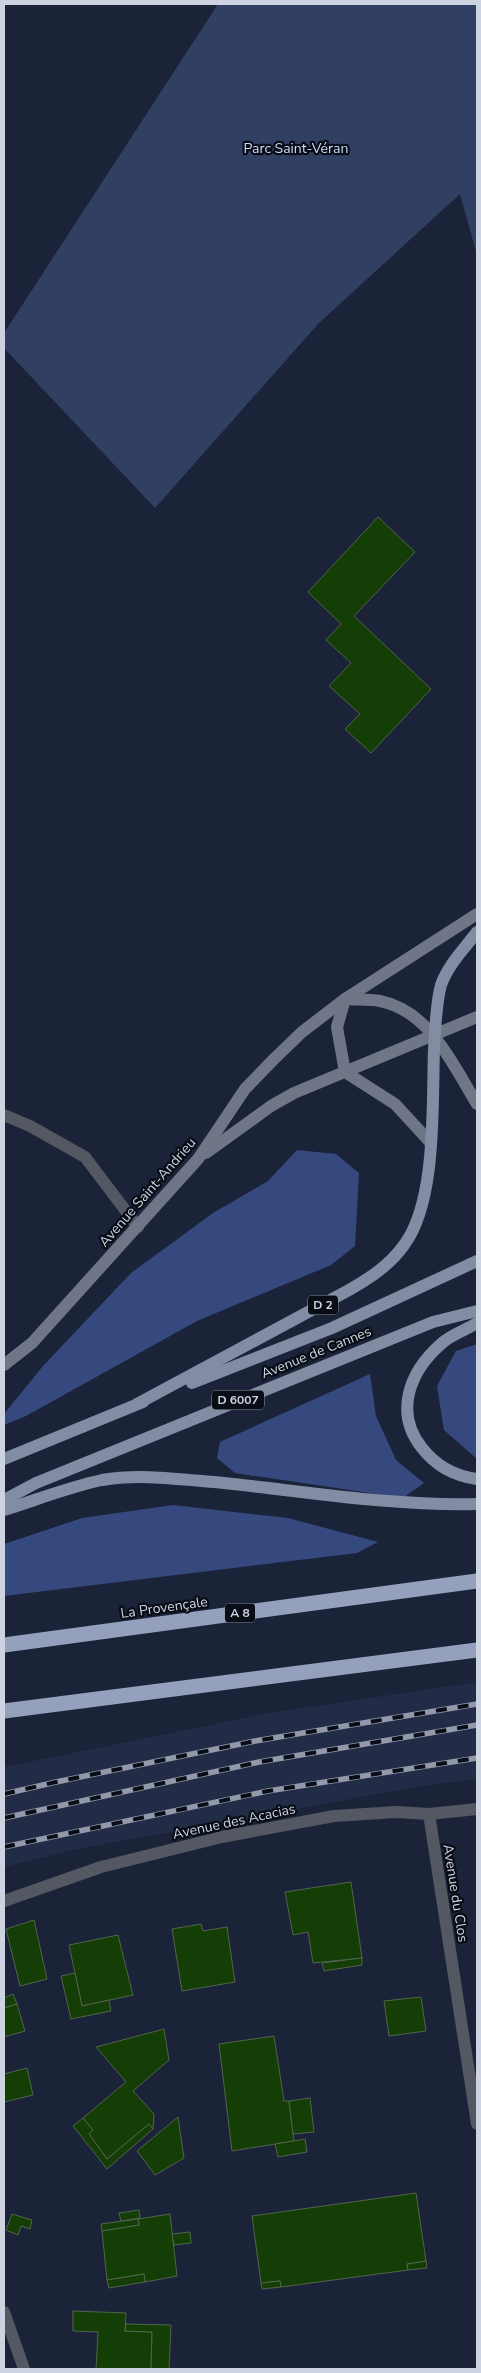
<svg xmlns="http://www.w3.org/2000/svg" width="481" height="2373" font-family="'Nunito Sans',sans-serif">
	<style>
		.built { fill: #222c47 }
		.green { fill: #313f62 }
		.forest { fill: #35497e }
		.building { fill: #153d06; stroke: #52644d }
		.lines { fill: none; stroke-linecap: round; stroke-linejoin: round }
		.lane { stroke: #535863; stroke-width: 12 }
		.street { stroke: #535863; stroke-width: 12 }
		.secondary { stroke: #6e7687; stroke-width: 12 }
		.primary { stroke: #828ca3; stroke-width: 12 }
		.highway { stroke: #95a1bc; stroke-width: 15 }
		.rail-casing { stroke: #9299aa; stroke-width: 5.5 }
		.rail { stroke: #090d16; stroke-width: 4; stroke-dasharray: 11; stroke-linecap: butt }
		.labels { text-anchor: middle; stroke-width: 4.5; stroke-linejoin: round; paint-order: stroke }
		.shield { fill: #090d16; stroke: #9298a4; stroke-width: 1 }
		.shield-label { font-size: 12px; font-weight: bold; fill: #cdd3e1 }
		.park-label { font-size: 14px; fill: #ccdbfd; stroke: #090d16 }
		.street-label { font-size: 14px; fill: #cdd3e1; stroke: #090d16 }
	</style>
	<rect width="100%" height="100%" fill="#1a2338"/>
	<polygon class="built" points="477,1682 477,1779 416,1787 77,1849 4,1867 4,1767 269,1713"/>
	<polygon class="green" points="218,4 477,4 477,255 460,194 319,323 155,508 4,348 4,333"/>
	<g class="forest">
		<polygon points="297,1150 336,1154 359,1173 355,1246 331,1265 197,1321 26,1416 4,1425 4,1414 43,1366 131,1273 213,1213 268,1181"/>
		<polygon points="477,1344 477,1459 444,1430 437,1386 456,1351"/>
		<polygon points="370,1374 376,1416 396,1460 424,1483 403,1498 235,1473 217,1458 220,1442"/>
		<polygon points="173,1505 288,1518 378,1542 357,1553 4,1596 4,1544 82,1518"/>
	</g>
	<g class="building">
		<polygon points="378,517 415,552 354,616 431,689 371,753 345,729 360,714 329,686 351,663 326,640 341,624 308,592"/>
		<polygon points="351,1882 362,1958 313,1963 308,1932 293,1935 285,1892"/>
		<polygon points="34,1920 47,1979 20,1986 6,1929"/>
		<polygon points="201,1924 203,1931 227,1927 235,1982 182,1991 172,1929"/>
		<polygon points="118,1935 133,1995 82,2006 69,1945"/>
		<polygon points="362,1958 362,1965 324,1971 322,1963"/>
		<polygon points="75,1973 82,2006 109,2000 111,2011 71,2019 61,1976"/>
		<polygon points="13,1994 17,2004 4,2008 4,1998"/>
		<polygon points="421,1997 426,2031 389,2036 384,2001"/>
		<polygon points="17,2004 25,2031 4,2037 4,2007 4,2008"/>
		<polygon points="164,2029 169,2060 133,2091 154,2114 153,2129 149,2124 107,2159 89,2134 93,2130 83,2118 126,2082 96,2047"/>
		<polygon points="274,2036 284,2101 289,2101 294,2141 232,2151 219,2044"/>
		<polygon points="27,2068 33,2095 4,2102 4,2074"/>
		<polygon points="310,2098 314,2132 293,2134 289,2101"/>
		<polygon points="178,2117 184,2158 155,2175 137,2151"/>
		<polygon points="83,2118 93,2130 89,2134 107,2159 149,2124 153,2129 107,2169 73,2126"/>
		<polygon points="305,2139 307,2152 278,2157 275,2144"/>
		<polygon points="416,2193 426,2261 407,2264 408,2270 281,2287 280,2281 261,2283 252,2216"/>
		<polygon points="139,2210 140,2218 121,2221 119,2213"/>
		<polygon points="12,2214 32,2220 30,2229 21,2226 18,2235 6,2230"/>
		<polygon points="170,2214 177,2276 145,2282 144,2274 107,2280 102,2231 139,2225 138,2219"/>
		<polygon points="138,2219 139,2225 102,2231 101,2224"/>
		<polygon points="190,2232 191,2243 174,2245 172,2234"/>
		<polygon points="426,2261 427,2268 408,2270 407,2264"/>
		<polygon points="144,2274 145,2282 109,2288 107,2280"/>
		<polygon points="280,2281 281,2287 262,2289 261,2283"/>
		<polygon points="73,2311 126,2313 125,2331 152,2332 151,2369 96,2369 98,2332 73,2331"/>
		<polygon points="126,2324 171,2325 169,2369 151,2369 152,2332 125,2331"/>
	</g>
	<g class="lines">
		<polyline class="lane" points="4,1115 30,1126 85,1157 138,1227"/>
		<g class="street">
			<polyline points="429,1814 477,2124"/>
			<polyline points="4,1901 101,1867 222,1837 334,1816 396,1812 429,1814 477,1809"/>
			<polyline points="4,2312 24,2369"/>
		</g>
		<g class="secondary">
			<polyline points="345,999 337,1027 345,1072 395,1104 430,1142"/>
			<path d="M345,999c11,1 24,0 35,2 50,10 73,64 97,103"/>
			<polyline points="206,1153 271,1106 294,1093 477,1017"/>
			<polyline points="4,1365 32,1343 198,1159 245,1089 273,1060 302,1032 345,999 477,914"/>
		</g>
		<g class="primary">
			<path d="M477,1323c-11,7 -27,12 -36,21 -32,28 -47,69 -19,104 14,18 33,28 55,31"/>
			<polyline points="192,1383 332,1328 477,1261"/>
			<path d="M137,1404l212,-114c21,-12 41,-25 55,-45 33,-44 28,-141 30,-196 1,-18 2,-46 7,-64 7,-20 23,-36 36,-53"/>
			<polyline points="4,1459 143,1402"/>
			<polyline points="4,1500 36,1483 433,1322 477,1311"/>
			<path d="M4,1510c32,-10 65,-23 98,-30 39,-7 83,0 122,3 85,9 167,23 253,21"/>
		</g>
		<g class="highway">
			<polyline points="4,1645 477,1581"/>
			<polyline points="4,1711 477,1650"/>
		</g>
		<g class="rail-casing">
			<g id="rail">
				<polyline points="4,1794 56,1782 255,1741 477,1704"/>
				<polyline points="4,1818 259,1762 477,1725"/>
				<polyline points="4,1847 268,1791 477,1758"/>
			</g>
		</g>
		<use href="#rail" class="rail"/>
	</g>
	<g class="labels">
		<g class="shield">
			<rect x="308" y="1295.5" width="30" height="19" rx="4"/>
			<rect x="212" y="1390.5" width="52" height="19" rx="4"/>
			<rect x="225" y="1603.5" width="30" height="19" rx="4"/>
		</g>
		<g class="shield-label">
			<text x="323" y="1309">D 2</text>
			<text x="238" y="1404">D 6007</text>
			<text x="240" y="1617">A 8</text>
		</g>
		<g class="park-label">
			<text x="296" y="153">Parc Saint-Véran</text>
		</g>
		<g class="street-label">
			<text transform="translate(147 1192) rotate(-49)" y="5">Avenue Saint-Andrieu</text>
			<text transform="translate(316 1352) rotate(-22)" y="5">Avenue de Cannes</text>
			<text transform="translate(164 1607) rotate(-8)" y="5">La Provençale</text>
			<text transform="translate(234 1821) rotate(-12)" y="5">Avenue des Acacias</text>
			<text transform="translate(456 1893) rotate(81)" y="5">Avenue du Clos</text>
		</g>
	</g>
	<rect width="481" height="2373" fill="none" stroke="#cdd3e1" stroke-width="10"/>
</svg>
